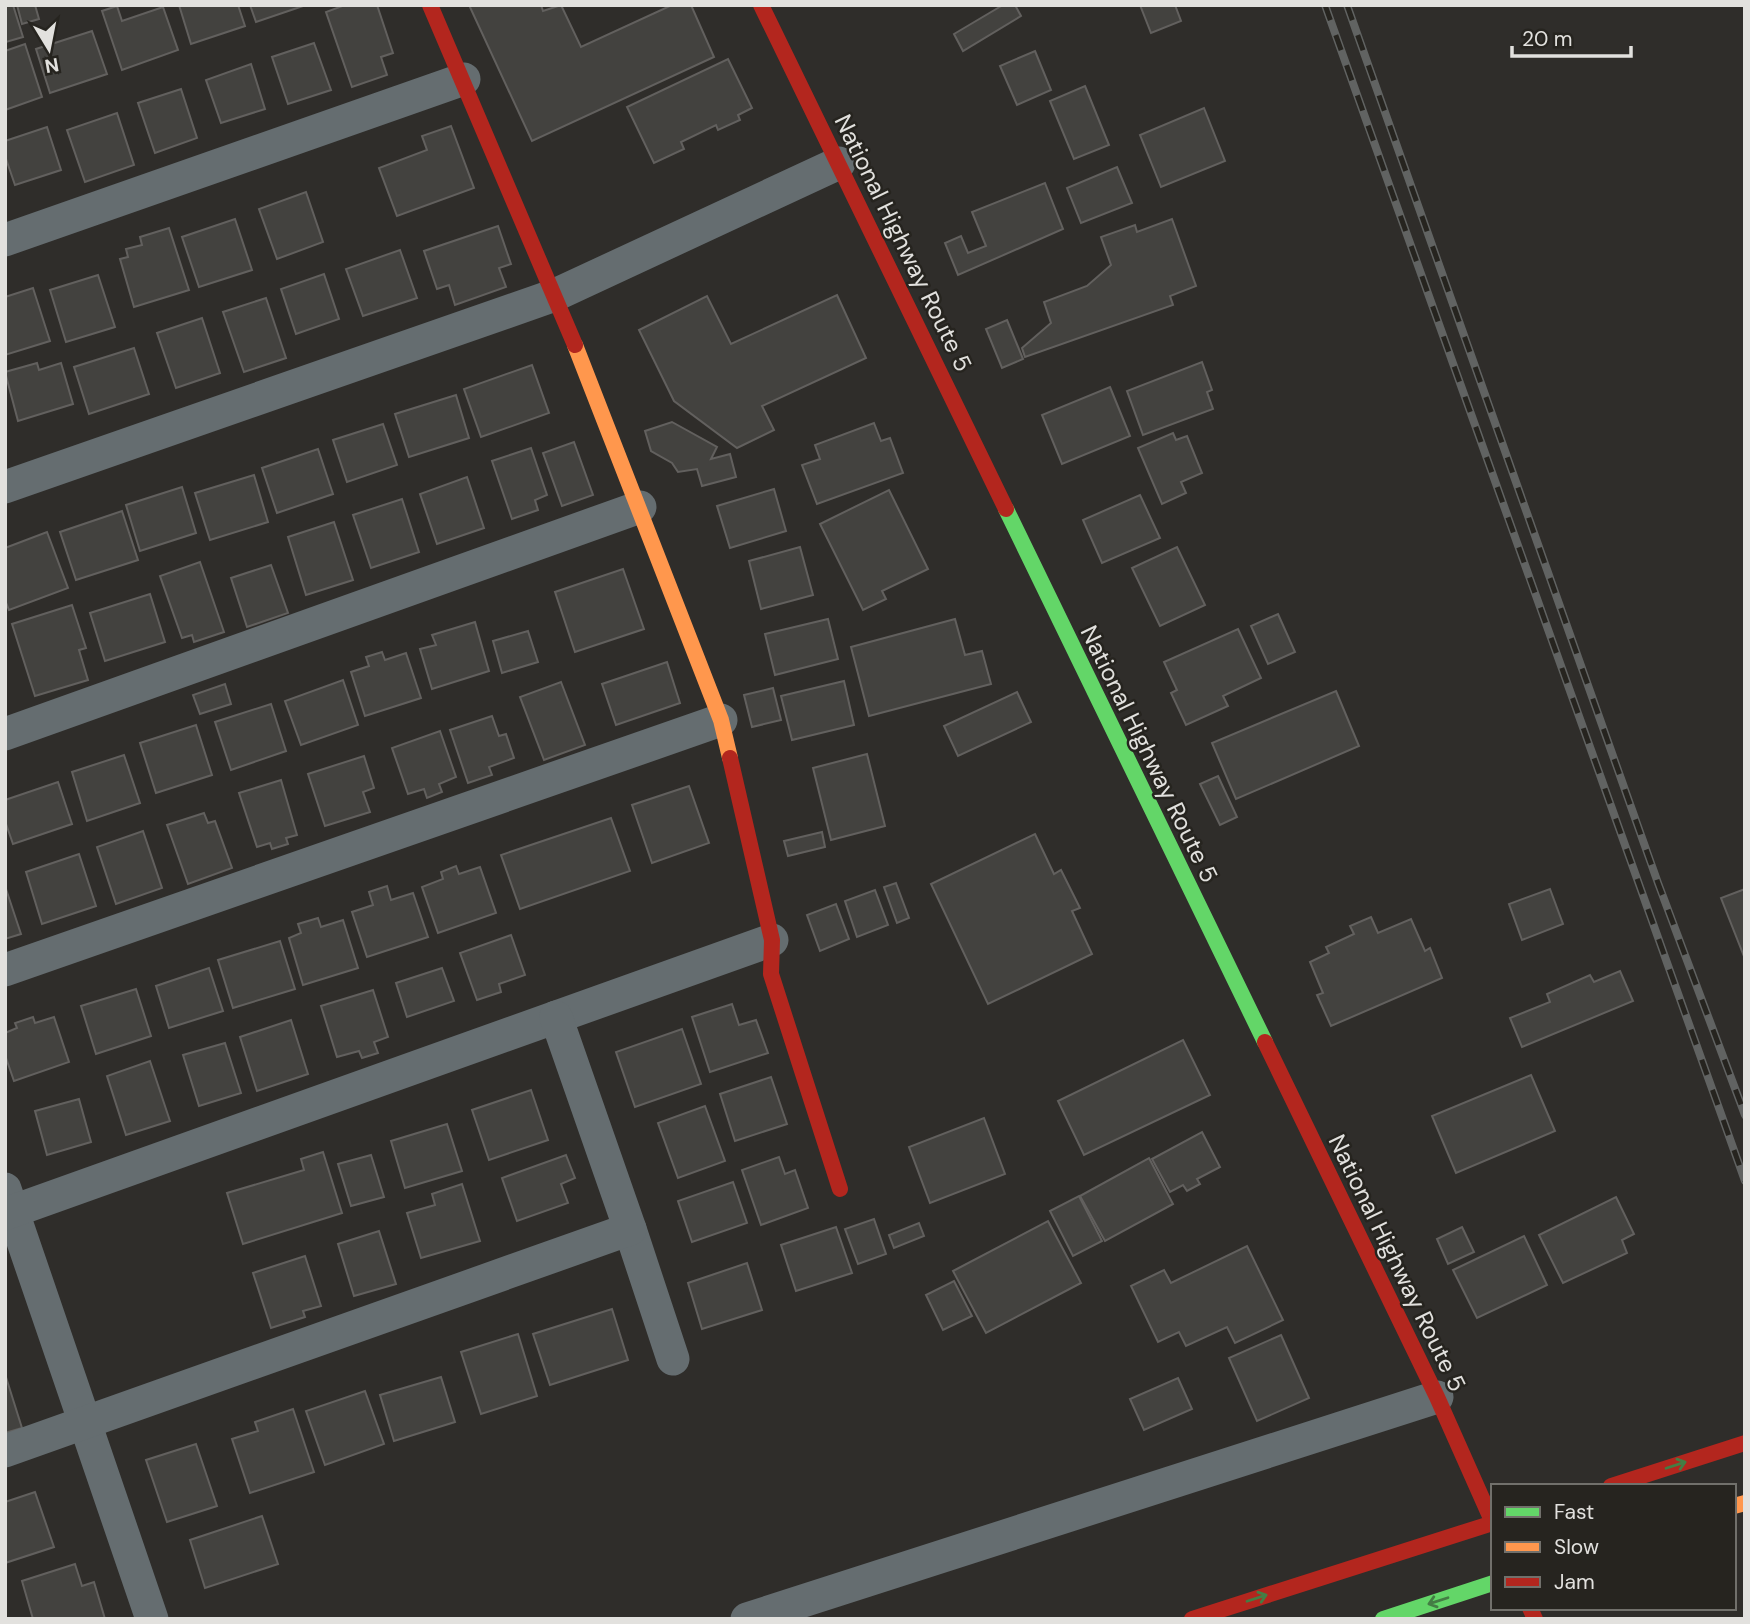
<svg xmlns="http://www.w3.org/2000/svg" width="1750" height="1624" font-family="'DM Sans',sans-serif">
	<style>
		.building { fill: #43423f; stroke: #62605e; stroke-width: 2 }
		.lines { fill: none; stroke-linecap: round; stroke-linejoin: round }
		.street { stroke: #656d70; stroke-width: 33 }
		.fast { stroke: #63d668; stroke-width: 16 }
		.slow { stroke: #ff974d; stroke-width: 16 }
		.jam { stroke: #b3261e; stroke-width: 16 }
		.rail-casing { stroke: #616362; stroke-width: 8 }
		.rail { stroke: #26241f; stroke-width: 5; stroke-dasharray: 16; stroke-linecap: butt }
		.oneway { stroke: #447d44 }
		.labels { text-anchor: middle; stroke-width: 5; stroke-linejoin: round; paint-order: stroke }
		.street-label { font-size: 24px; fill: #e2e1de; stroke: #26241f }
	</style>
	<rect width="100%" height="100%" fill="#2f2d2a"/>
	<g class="building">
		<polygon points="13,5 23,37 6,42 5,6"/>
		<polygon points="17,5 35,5 39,19 22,24"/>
		<polygon points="179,5 238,5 245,26 191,44"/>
		<polygon points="250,5 306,5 256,22"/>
		<polygon points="345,5 377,5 393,53 381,57 387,75 352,87 326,12"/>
		<polygon points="469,5 541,5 543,11 561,5 581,47 672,5 691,5 714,57 532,141"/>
		<polygon points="1003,5 1015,5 1021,16 963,51 954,34"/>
		<polygon points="1140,5 1175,5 1181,21 1151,33"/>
		<polygon points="117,6 122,21 163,7 178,50 122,70 102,11"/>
		<polygon points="92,31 107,74 50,93 36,49"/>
		<polygon points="314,43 331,90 288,104 272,57"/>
		<polygon points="25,44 42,97 5,110 5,51"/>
		<polygon points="1035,51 1051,90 1017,105 1000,66"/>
		<polygon points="728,59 752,108 738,115 740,120 718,130 716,125 681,142 684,149 654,163 627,107"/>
		<polygon points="251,64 265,109 221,123 206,80"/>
		<polygon points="1085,86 1109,145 1074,159 1050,101"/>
		<polygon points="181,89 197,138 155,153 138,103"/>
		<polygon points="1204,108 1225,161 1161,187 1140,135"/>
		<polygon points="117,113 134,165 85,182 67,130"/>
		<polygon points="451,126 474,188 397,216 379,168 427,150 422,136"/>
		<polygon points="47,127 61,170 15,185 5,156 5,141"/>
		<polygon points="1117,167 1132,203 1081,223 1067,188"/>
		<polygon points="1045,183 1063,229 958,275 945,243 961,236 968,253 986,246 972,212"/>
		<polygon points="306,192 323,242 277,259 259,209"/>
		<polygon points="235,219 252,270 199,287 182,237"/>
		<polygon points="1172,219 1196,286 1170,296 1173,305 1025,357 1022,348 1051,323 1044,302 1087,286 1111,265 1101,237 1135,225 1137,232"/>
		<polygon points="498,226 511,264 499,268 506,287 455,305 449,285 437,289 424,251"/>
		<polygon points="169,228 189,290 134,307 120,259 128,257 126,249 142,245 140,237"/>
		<polygon points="400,250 417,298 363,316 346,269"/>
		<polygon points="324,274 339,319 296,334 281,289"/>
		<polygon points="98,275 115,327 66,342 50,290"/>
		<polygon points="33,288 50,341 5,355 5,297"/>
		<polygon points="837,295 866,358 762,406 774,430 737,448 674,401 639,330 707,296 731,344"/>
		<polygon points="266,298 286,358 244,372 223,312"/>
		<polygon points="202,318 220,373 176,388 157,333"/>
		<polygon points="1007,320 1023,359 1002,368 986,329"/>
		<polygon points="134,348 149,394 89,414 74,367"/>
		<polygon points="1202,362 1212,390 1207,392 1213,409 1143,435 1127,391"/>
		<polygon points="37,363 39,370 61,363 73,404 18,421 5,372"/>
		<polygon points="532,365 549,413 481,437 464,389"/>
		<polygon points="1110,387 1130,436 1062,464 1042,415"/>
		<polygon points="456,395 469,438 409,457 395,414"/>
		<polygon points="672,422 717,447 711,459 730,454 736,477 702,486 697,469 678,472 672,463 651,451 645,431"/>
		<polygon points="874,423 881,441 890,438 903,473 817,504 802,465 820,459 815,445"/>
		<polygon points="383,424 397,465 347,482 333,440"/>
		<polygon points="1173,433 1176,440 1187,436 1202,473 1181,482 1186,493 1162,504 1138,448"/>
		<polygon points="574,442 593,495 562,506 543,453"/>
		<polygon points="531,448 547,495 535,500 538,510 512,519 492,461"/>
		<polygon points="318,449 333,494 277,513 262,468"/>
		<polygon points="254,475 268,522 210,540 195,493"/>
		<polygon points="467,477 484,528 437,544 420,494"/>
		<polygon points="182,487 196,533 140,551 126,505"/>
		<polygon points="774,489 786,531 730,548 717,506"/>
		<polygon points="889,490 928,569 882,591 886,599 863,610 820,524"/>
		<polygon points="1140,495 1160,538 1102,563 1083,520"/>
		<polygon points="402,499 419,552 371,568 353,515"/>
		<polygon points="122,511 138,560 76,580 60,532"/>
		<polygon points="334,522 353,580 306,595 288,537"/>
		<polygon points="47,532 68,588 9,610 5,600 5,548"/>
		<polygon points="800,547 813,595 761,609 749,561"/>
		<polygon points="1177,547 1205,605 1160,626 1132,568"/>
		<polygon points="200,562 224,632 194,642 192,635 182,638 160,576"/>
		<polygon points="271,565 288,613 247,627 231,578"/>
		<polygon points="623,569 644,629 575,652 555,592"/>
		<polygon points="150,594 165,642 105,661 90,613"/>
		<polygon points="72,605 86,648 79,650 88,680 35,696 12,624"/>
		<polygon points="1278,614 1295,652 1268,664 1251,626"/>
		<polygon points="828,619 838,659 775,675 765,634"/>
		<polygon points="955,619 965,655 982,651 991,684 869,716 851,647"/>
		<polygon points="475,622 489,671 432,689 420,649 436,645 432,635"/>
		<polygon points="1238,629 1261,678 1223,696 1228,706 1186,725 1171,693 1177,690 1164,662"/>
		<polygon points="528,631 538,662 502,673 493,641"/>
		<polygon points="382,652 385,660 406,653 421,698 365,716 351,672 369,666 366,657"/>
		<polygon points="667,662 680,703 616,725 602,684"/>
		<polygon points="343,680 358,725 301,745 285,701"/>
		<polygon points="844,681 854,725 792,740 781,696"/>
		<polygon points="561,682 585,745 544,760 520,697"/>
		<polygon points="225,684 231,704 200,714 193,695"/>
		<polygon points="773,688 781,720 752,727 744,695"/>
		<polygon points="1336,691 1359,746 1236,799 1212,743"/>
		<polygon points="1017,692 1031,722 958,756 944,726"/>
		<polygon points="271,704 286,751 231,770 215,722"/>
		<polygon points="492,716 499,736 506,734 514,758 489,767 492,775 468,783 450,730"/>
		<polygon points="196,725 212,775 156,793 140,743"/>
		<polygon points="440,731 456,777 439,784 442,792 427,798 424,789 408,794 392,748"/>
		<polygon points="867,754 885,826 831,840 813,768"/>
		<polygon points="124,755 140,803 87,821 72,772"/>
		<polygon points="364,756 374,788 363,792 370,812 325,826 308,774"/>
		<polygon points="1218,776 1237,817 1220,825 1200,784"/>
		<polygon points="281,780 297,835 286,838 288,844 272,849 270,843 257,847 239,793"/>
		<polygon points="58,782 72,824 13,844 5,821 5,800"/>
		<polygon points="689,786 709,843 652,863 632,805"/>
		<polygon points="204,813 208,823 215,821 232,868 188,884 167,825"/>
		<polygon points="611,818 630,871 520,909 501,855"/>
		<polygon points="143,831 162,888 116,904 97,847"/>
		<polygon points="822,832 825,847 788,856 784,841"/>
		<polygon points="1035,834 1054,874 1061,870 1080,908 1072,911 1092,954 988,1004 931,884"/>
		<polygon points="79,854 96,906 42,924 26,872"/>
		<polygon points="456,866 459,874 480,867 496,913 438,933 422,887 443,879 441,872"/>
		<polygon points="896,883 909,918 897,923 884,887"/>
		<polygon points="5,886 21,934 5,939"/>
		<polygon points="387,886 391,900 413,893 428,937 367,957 352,912 373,905 369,892"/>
		<polygon points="1550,889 1563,924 1522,940 1509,904"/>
		<polygon points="1745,889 1745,959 1721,898"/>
		<polygon points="875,890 888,925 857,937 845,901"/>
		<polygon points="836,904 849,939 820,951 807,915"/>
		<polygon points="1371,917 1378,933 1411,919 1425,951 1430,948 1442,978 1331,1026 1317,995 1323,993 1310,962 1329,953 1326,947 1354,934 1350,926"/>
		<polygon points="318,918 321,927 343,920 358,968 303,985 289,938 301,933 298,924"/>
		<polygon points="511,935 525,975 499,984 501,992 477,1000 460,953"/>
		<polygon points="280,941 295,989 233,1008 218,960"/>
		<polygon points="209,968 223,1011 169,1028 156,986"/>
		<polygon points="442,968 454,1001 407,1017 396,983"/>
		<polygon points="1620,971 1633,1001 1522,1047 1510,1018 1550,1002 1547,994 1590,975 1594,982"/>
		<polygon points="136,989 151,1036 96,1054 81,1006"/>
		<polygon points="373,990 388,1037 374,1042 378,1053 362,1058 359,1051 337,1057 321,1006"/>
		<polygon points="732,1004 739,1025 756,1020 768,1053 710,1072 692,1017"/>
		<polygon points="33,1017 35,1023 54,1017 69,1062 14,1081 5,1055 5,1033 17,1028 15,1023"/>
		<polygon points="291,1020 308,1074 257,1091 240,1037"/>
		<polygon points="682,1029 701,1084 635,1107 616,1052"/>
		<polygon points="1183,1040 1210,1095 1084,1155 1058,1101"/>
		<polygon points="225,1043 241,1093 199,1106 183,1055"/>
		<polygon points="150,1061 170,1121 126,1135 107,1076"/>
		<polygon points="1531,1075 1555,1131 1456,1173 1432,1116"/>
		<polygon points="771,1077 787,1124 735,1141 720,1094"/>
		<polygon points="531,1090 548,1140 489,1160 472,1110"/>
		<polygon points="79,1099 91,1142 47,1155 35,1111"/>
		<polygon points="705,1106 725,1161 678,1178 658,1123"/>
		<polygon points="984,1118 1005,1174 930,1203 909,1147"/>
		<polygon points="447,1124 462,1171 405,1188 391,1141"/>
		<polygon points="1202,1132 1220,1167 1197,1179 1200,1184 1187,1191 1183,1185 1170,1192 1152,1159"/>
		<polygon points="323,1152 342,1213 243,1244 227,1193 304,1170 301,1159"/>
		<polygon points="371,1155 384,1197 351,1206 338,1164"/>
		<polygon points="566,1155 575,1178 561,1184 568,1203 517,1221 502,1178"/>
		<polygon points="779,1157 785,1174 795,1170 808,1208 761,1225 742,1170"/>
		<polygon points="1149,1158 1173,1204 1105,1241 1080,1196"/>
		<polygon points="733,1182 747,1223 692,1242 678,1201"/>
		<polygon points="462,1184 480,1241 421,1258 407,1213 435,1205 432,1194"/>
		<polygon points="1079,1196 1102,1241 1073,1256 1050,1211"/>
		<polygon points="1616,1197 1634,1234 1622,1240 1627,1253 1563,1283 1539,1235"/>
		<polygon points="874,1219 886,1254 858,1264 845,1229"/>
		<polygon points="1048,1221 1081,1283 986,1333 953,1271"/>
		<polygon points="919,1223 924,1236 894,1248 889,1235"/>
		<polygon points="836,1227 852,1273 796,1291 781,1245"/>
		<polygon points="1462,1227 1474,1252 1448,1264 1437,1239"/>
		<polygon points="379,1231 396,1284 354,1296 338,1244"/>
		<polygon points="1524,1236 1547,1285 1477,1318 1453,1270"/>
		<polygon points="1247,1246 1283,1320 1235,1343 1227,1327 1186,1346 1179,1332 1158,1342 1131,1286 1164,1270 1171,1283"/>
		<polygon points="305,1256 321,1306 303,1311 305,1317 271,1328 253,1273"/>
		<polygon points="747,1263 762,1310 702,1329 688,1283"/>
		<polygon points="954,1281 972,1316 943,1330 926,1295"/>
		<polygon points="612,1309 628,1360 550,1385 533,1334"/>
		<polygon points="518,1334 537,1396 481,1414 461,1352"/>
		<polygon points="1281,1335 1309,1398 1257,1421 1229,1358"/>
		<polygon points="5,1374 22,1428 5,1433"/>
		<polygon points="441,1377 455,1422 394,1441 380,1395"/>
		<polygon points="1178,1378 1192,1409 1144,1430 1130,1399"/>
		<polygon points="365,1391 384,1444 325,1465 306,1411"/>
		<polygon points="293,1409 314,1472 250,1493 232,1439 258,1431 255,1422"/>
		<polygon points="196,1444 217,1506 167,1522 146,1460"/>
		<polygon points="35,1492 54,1547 5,1563 5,1502"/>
		<polygon points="262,1516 278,1564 205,1588 190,1540"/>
		<polygon points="75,1564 82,1586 94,1582 105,1619 33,1619 22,1581"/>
	</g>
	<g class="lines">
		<g class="street">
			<polyline points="5,240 464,79"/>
			<polyline points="5,487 555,295 839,163"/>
			<polyline points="5,734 640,507"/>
			<polyline points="5,970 721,720"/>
			<polyline points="5,1189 152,1619"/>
			<polyline points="5,1214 772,940"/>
			<polyline points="630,1229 673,1359"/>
			<polyline points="5,1451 630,1229 556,1017"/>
			<polyline points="747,1619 1437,1397"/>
		</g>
		<g class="fast">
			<polyline points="1006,509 1265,1042"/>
			<polyline points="1383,1619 1493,1583"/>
		</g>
		<g class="slow">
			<polyline points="575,345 721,720 730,758"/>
			<polyline points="1734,1506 1745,1503"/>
		</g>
		<g class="jam">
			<polyline points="430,5 575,345"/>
			<polyline points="761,5 1006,509"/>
			<polyline points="730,758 772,940 771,974 840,1189"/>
			<polyline points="1265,1042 1437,1397 1493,1523"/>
			<polyline points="1611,1486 1745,1443"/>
			<polyline points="1530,1608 1535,1619"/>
			<polyline points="1192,1619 1493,1523"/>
		</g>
		<g class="rail-casing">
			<g id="rail">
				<polyline points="1325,5 1745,1181"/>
				<polyline points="1347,5 1658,883 1745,1115"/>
			</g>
		</g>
		<use href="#rail" class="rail"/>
	</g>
	<defs><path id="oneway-shaft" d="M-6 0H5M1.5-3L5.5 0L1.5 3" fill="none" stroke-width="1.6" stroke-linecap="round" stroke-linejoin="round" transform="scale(1.75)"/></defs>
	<g class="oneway">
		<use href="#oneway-shaft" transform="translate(1676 1465) rotate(-18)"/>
		<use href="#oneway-shaft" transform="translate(1257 1598) rotate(-18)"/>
		<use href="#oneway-shaft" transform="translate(1438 1601) rotate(162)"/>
	</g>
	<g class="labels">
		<g class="street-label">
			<text transform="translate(903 243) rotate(64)" y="8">National Highway Route 5</text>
			<text transform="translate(1149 754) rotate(64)" y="8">National Highway Route 5</text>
			<text transform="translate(1397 1263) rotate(64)" y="8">National Highway Route 5</text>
		</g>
	</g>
	<rect width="1750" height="1624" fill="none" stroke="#e2e1de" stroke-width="14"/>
	<rect x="1491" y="1484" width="245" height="126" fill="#26241f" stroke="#71706b" stroke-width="2"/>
	<rect x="1505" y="1507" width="35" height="10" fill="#63d668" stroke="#71706b" stroke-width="2"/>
	<text x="1554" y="1519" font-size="21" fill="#e2e1de">Fast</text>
	<rect x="1505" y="1542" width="35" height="10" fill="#ff974d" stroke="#71706b" stroke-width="2"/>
	<text x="1554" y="1554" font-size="21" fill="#e2e1de">Slow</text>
	<rect x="1505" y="1577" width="35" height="10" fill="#b3261e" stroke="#71706b" stroke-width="2"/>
	<text x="1554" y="1589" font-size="21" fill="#e2e1de">Jam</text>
	<g transform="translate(49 49) rotate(170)" stroke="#26241f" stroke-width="5" paint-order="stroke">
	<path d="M0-5L12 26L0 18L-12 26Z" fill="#e2e1de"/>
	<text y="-10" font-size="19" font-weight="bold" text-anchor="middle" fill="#e2e1de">N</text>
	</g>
	<path d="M1512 46v10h119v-10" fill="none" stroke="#e2e1de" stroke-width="3.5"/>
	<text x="1522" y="46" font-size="21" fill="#e2e1de" stroke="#26241f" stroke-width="5" paint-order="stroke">20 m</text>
</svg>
